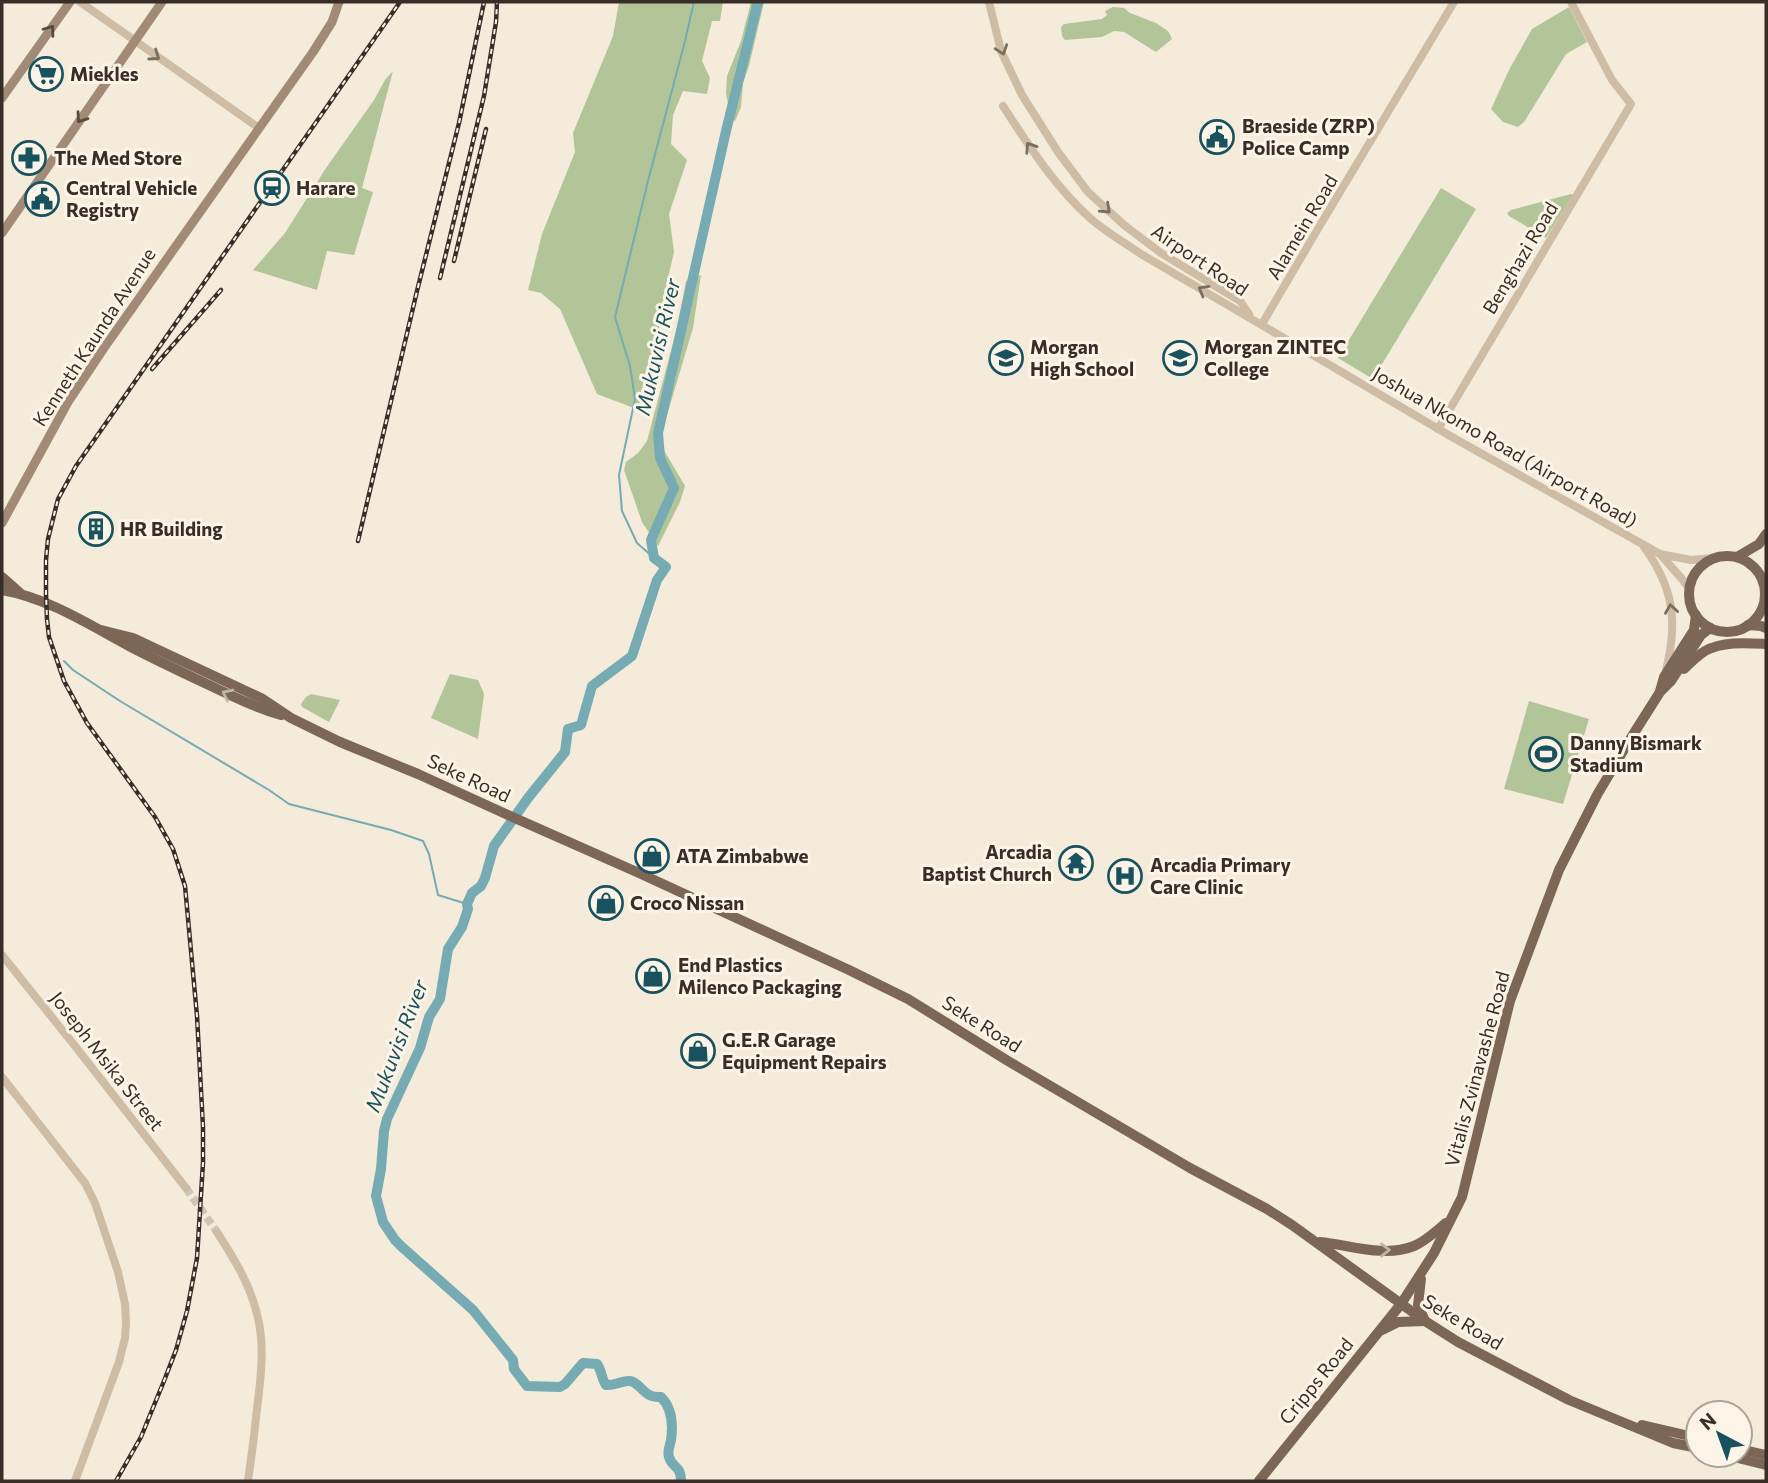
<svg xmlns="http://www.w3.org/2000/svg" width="1768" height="1483" font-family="Commissioner,sans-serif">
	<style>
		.green { fill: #b1c598 }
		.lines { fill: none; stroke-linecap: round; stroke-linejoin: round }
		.stream { stroke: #76abb4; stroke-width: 2 }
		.river { stroke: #76abb4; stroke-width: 10 }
		.tertiary-tunnel { stroke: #cec5b6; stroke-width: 8; stroke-dasharray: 8 4; stroke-linecap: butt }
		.tertiary { stroke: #cebca4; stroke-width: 8 }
		.secondary { stroke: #a18a76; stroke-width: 9 }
		.primary { stroke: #7c6756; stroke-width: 10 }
		.rail-casing { stroke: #382e27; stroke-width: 4.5 }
		.rail { stroke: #fbf4e7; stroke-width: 2; stroke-dasharray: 5; stroke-linecap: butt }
		.oneway { stroke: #584a3f }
		.oneway2 { stroke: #7c6e5f }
		.oneway3 { stroke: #c2b5a6 }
		.labels { text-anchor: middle; stroke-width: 6; stroke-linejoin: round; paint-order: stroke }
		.poi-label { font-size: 19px; font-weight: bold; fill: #382e27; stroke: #fbf4e7; text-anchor: start }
		.street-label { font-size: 19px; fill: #382e27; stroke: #fbf4e7 }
		.water-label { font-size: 21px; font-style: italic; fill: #18525e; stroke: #fbf4e7 }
	</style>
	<rect width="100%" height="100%" fill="#f4ebda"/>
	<g class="green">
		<polygon points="619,2 723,2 720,21 712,21 702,61 710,78 707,94 683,91 673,115 671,144 687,160 669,214 674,252 664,296 649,397 642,411 597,394 560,309 541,293 528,290 542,234 575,152 573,133 613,36"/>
		<polygon points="751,2 764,2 749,66 743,83 741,107 735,121 725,114 728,104 726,93 727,76 741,41"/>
		<polygon points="1113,7 1124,8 1130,13 1156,23 1168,31 1172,39 1156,52 1124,32 1114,31 1102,37 1065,40 1062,36 1061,27 1064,24 1102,19 1107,15 1105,11"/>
		<polygon points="1569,7 1587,42 1566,54 1524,122 1518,127 1503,122 1491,109 1510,68 1532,29"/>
		<polygon points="393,71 362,188 373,192 354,255 327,251 317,290 253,270 285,233 326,168 374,100 385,80"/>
		<polygon points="1441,188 1476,209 1373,379 1338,358"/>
		<polygon points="1571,194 1573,195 1546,238 1509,216 1507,213 1511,210"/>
		<polygon points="701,275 693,328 659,442 685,486 680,502 658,546 642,522 624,470 626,462 638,453 647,441 677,328 686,281"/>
		<polygon points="450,674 478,680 484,694 478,739 431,718"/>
		<polygon points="311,694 340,700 329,722 302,707 301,704 306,697"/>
		<polygon points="1529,701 1589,719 1563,804 1504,789"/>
	</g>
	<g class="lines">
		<g class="stream">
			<polyline points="654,558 637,543 622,511 619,475 635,399 630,366 615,317 648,181 685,41 694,2"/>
			<polyline points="64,661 73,670 120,701 269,790 289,804 391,830 423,841 429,854 438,895 467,904"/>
		</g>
		<path class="river" d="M681,1481c0,-16 -9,-13 -12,-24 -2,-6 1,-11 2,-17 2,-14 1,-32 -10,-43 -19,1 -19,-14 -31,-16 -8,-1 -15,5 -24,4 -5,-7 -4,-14 -9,-21l-14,-1 -18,21 -5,3 -33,-1 -13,-17 -1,-9 -40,-50 -71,-63 -7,-7 -12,-18 -7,-26 5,-27 3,-38 3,-12 33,-71 9,-31 11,-18 8,-50 14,-22 6,-18 -1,-5 5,-11 9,-7 4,-8 9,-32 34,-48 37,-46 3,-23 13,-4 11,-39 40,-30 25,-76 9,-13 -12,-9 -3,-18 23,-52 -14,-30 -2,-25 68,-302 32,-129"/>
		<polyline class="tertiary-tunnel" points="186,1188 217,1232"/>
		<g class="tertiary">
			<polyline points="80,2 259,128"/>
			<polyline points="989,2 1001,51 1022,95 1058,152 1088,192 1124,225 1161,253 1240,301 1249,314"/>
			<path d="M1003,106c26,40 52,81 88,113 15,13 34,24 50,35l311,183 208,117 31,6 23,-2"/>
			<polyline points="1262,324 1319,227 1454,2"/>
			<polyline points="1438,429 1631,104 1612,80 1571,2"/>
			<path d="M1644,547c30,41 34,75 22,123"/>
			<polyline points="1660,554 1682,579 1690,590"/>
			<polyline points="2,955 75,1046 186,1188"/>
			<polyline points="2,1077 85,1183 95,1203 118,1272 125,1304 126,1323 125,1338 119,1362 75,1481"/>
			<path d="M217,1232c16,25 33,52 40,82 9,34 3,69 -1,103 -2,21 -5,43 -8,64"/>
		</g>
		<g class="secondary">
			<polyline points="2,98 70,2"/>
			<polyline points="2,233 162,2"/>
			<polyline points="2,523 68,402 104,348 313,52 332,22 339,2"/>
		</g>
		<g class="primary">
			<circle cx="1727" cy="594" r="38"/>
			<polyline points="1737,557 1759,544 1766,534"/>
			<polyline points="2,577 20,593"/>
			<path d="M2,590c46,8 86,34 127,56 21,11 42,21 63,31 30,14 58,29 89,38"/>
			<polyline points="1748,625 1761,626 1766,628"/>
			<polyline points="101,630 133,638 261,698 291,718 340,742 418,774 508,815 639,873 849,970 908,999 1008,1061 1190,1168 1267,1209 1292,1225 1425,1321 1458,1342 1569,1400 1673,1443 1698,1448"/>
			<path d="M1684,669c6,-6 13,-13 21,-18 18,-10 42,-8 61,-7"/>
			<polyline points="1660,691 1664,677 1694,630 1696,615"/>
			<path d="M1320,1242c30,3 64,16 94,4 12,-5 22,-15 32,-23"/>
			<polyline points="1421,1279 1418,1305 1425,1321"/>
			<polyline points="1382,1330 1398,1322 1425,1321"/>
			<polyline points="1642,1425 1698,1438"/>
			<polyline points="1740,1449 1766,1455"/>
			<polyline points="1726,1455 1766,1465"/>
			<polyline points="1259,1481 1401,1304 1434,1253 1462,1197 1510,1001 1559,870 1597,795 1629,741 1660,692 1671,681 1701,635 1710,628"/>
		</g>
		<g class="rail-casing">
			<g id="rail">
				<polyline points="454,261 486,129"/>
				<polyline points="440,278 484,96 496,22 497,2"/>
				<polyline points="152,369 221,290"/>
				<polyline points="358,541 417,291 459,123 484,2"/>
				<polyline points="116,1481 141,1437 164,1381 176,1350 187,1311 197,1258 203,1163 203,1127 197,1016 185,886 173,849 155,817 87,723 64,681 49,637 47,619 46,594 46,560 48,539 58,499 76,466 400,2"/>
			</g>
		</g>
		<use href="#rail" class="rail"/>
	</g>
	<defs><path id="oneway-chevron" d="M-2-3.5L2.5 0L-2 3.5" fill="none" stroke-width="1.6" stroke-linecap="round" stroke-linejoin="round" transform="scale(1.75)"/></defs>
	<g class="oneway">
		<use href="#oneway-chevron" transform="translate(50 30) rotate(-54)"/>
		<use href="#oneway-chevron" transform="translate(81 118) rotate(125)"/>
	</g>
	<g class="oneway2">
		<use href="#oneway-chevron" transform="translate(1002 50) rotate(71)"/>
		<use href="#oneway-chevron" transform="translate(155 56) rotate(35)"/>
		<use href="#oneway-chevron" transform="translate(1030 147) rotate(-123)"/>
		<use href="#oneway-chevron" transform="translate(1106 209) rotate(43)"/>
		<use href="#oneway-chevron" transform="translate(1203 290) rotate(-150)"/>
		<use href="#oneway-chevron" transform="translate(1671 609) rotate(-98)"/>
	</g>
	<g class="oneway3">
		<use href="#oneway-chevron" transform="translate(227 694) rotate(-154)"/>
		<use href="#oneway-chevron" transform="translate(1385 1250) rotate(-1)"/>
	</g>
	<defs>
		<g id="supermarket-ring" transform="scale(1.75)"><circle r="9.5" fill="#fbf4e7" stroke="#18525e" stroke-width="1.5"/><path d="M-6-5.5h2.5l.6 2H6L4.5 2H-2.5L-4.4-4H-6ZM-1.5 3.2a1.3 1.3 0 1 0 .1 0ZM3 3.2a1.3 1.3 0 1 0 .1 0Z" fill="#18525e"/></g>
		<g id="civic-ring" transform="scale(1.75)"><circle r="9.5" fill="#fbf4e7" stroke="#18525e" stroke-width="1.5"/><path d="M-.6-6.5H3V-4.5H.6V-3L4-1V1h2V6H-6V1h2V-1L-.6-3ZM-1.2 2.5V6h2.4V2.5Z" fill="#18525e"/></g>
		<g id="pharmacy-ring" transform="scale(1.75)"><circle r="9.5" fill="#fbf4e7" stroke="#18525e" stroke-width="1.5"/><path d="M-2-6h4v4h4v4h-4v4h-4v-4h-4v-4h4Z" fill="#18525e"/></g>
		<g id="station-ring" transform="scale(1.75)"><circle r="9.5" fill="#fbf4e7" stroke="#18525e" stroke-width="1.5"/><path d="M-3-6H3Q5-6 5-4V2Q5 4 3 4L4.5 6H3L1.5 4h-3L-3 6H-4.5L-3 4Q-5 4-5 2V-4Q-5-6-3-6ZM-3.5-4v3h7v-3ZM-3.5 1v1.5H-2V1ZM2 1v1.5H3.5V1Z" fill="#18525e"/></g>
		<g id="school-ring" transform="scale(1.75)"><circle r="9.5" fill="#fbf4e7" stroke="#18525e" stroke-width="1.5"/><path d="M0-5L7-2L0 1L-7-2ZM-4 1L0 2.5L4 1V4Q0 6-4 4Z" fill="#18525e"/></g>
		<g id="building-ring" transform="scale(1.75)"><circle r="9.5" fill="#fbf4e7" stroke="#18525e" stroke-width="1.5"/><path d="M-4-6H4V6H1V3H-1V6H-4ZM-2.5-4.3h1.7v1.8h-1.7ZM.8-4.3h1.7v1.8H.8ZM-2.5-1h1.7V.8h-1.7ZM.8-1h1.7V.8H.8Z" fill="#18525e"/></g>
		<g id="stadium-ring" transform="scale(1.75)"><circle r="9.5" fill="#fbf4e7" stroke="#18525e" stroke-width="1.5"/><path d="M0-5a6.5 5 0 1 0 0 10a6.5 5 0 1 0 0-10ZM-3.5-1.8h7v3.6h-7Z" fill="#18525e"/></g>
		<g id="shop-ring" transform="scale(1.75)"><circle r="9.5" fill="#fbf4e7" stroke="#18525e" stroke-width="1.5"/><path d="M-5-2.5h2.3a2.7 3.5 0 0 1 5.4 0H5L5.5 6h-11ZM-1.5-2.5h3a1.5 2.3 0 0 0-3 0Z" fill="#18525e"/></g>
		<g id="temple-ring" transform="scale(1.75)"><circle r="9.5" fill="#fbf4e7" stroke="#18525e" stroke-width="1.5"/><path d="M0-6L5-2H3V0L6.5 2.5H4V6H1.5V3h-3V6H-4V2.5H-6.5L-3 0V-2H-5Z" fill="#18525e"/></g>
		<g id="hospital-ring" transform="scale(1.75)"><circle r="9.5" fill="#fbf4e7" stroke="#18525e" stroke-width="1.5"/><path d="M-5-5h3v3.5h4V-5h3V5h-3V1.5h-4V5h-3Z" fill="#18525e"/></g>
	</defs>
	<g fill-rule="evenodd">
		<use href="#supermarket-ring" x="46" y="74"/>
		<use href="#civic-ring" x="1217" y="137"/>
		<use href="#pharmacy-ring" x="29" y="158"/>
		<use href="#station-ring" x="272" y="188"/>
		<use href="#civic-ring" x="42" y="199"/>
		<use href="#school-ring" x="1006" y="358"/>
		<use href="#school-ring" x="1180" y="358"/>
		<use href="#building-ring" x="96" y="529"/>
		<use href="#stadium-ring" x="1546" y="754"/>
		<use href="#shop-ring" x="652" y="856"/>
		<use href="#temple-ring" x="1076" y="863"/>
		<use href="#hospital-ring" x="1125" y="876"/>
		<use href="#shop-ring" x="606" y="903"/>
		<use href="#shop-ring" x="653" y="976"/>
		<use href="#shop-ring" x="698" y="1051"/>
	</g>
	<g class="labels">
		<g class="poi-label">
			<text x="70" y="81">Miekles</text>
			<text x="1242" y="133">Braeside (ZRP)<tspan x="1242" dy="22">Police Camp</tspan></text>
			<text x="54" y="165">The Med Store</text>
			<text x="66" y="195">Central Vehicle<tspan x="66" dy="22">Registry</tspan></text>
			<text x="296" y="195">Harare</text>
			<text x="1030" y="354">Morgan<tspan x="1030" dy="22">High School</tspan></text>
			<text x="1204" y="354">Morgan ZINTEC<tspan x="1204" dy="22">College</tspan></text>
			<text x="120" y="536">HR Building</text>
			<text x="1570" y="750">Danny Bismark<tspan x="1570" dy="22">Stadium</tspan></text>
			<text x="1052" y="859" text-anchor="end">Arcadia<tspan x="1052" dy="22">Baptist Church</tspan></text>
			<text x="676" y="863">ATA Zimbabwe</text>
			<text x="1150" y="872">Arcadia Primary<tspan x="1150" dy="22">Care Clinic</tspan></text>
			<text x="630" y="910">Croco Nissan</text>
			<text x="678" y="972">End Plastics<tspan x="678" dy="22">Milenco Packaging</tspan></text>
			<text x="722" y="1047">G.E.R Garage<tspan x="722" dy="22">Equipment Repairs</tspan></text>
		</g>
		<g class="street-label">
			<text transform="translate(1302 227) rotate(-59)" y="7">Alamein Road</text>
			<text transform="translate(1520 258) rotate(-59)" y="7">Benghazi Road</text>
			<text transform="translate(1200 260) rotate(34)" y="7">Airport Road</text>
			<text transform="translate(94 337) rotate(-57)" y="7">Kenneth Kaunda Avenue</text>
			<text transform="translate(1505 447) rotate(30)" y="7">Joshua Nkomo Road (Airport Road)</text>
			<text transform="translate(469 778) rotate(25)" y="7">Seke Road</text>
			<text transform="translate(982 1024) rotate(32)" y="7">Seke Road</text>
			<text transform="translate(107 1061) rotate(52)" y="7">Joseph Msika Street</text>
			<text transform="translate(1477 1069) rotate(-75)" y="7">Vitalis Zvinavashe Road</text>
			<text transform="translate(1463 1322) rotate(31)" y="7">Seke Road</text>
			<text transform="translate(1316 1381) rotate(-51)" y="7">Cripps Road</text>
		</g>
		<g class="water-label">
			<text transform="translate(658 347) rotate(-77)" y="7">Mukuvisi River</text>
			<text transform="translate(397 1046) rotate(-69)" y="7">Mukuvisi River</text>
		</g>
	</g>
	<rect width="1768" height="1483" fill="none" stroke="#382e27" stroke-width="7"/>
	<g transform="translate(1719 1434) rotate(319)"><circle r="33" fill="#fbf4e7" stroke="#ada59a" stroke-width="2"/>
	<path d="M0-5L12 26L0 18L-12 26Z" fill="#18525e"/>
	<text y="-10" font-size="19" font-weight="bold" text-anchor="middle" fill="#382e27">N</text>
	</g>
</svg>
